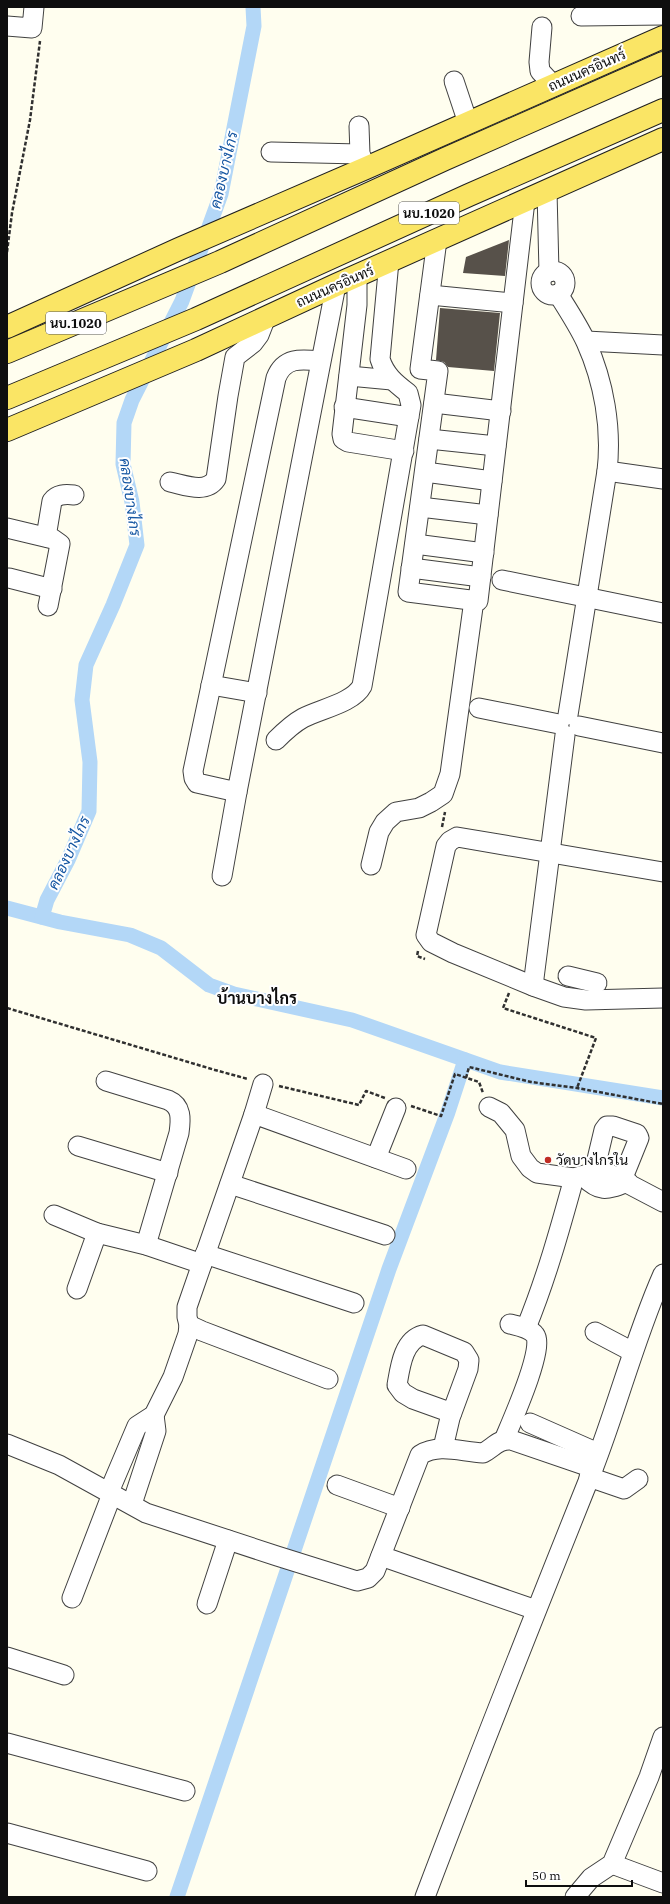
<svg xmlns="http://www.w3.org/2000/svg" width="670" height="1904" font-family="'IBM Plex Serif',Sarabun,serif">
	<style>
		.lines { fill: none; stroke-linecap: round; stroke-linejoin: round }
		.canal { stroke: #b3d7f7; stroke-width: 15 }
		.building { fill: #57514a }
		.minor-casing { stroke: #414141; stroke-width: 21 }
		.major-casing { stroke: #1f1f1f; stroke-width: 24 }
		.path { stroke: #303030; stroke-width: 2.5; stroke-dasharray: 4 2; stroke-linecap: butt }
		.minor { stroke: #fff; stroke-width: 19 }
		.major { stroke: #fae565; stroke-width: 22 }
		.poi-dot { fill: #c02d24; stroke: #fff; stroke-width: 1.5 }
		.labels { text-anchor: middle; stroke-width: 4; stroke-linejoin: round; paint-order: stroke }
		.shield { fill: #fff; stroke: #565656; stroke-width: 1 }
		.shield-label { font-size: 13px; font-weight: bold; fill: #0e0e0e }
		.street-label { font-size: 14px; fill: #0e0e0e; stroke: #fff }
		.poi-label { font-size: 14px; fill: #0e0e0e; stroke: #fff; text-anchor: start }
		.water-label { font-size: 15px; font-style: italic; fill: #1556a2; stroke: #fff }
		.quarter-label { font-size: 16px; font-weight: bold; fill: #0e0e0e; stroke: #fff }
	</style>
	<rect width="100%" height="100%" fill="#fffeef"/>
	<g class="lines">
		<g class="canal">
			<polyline points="7,908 60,922 130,935 161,948 209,985 234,994 352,1020 500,1072 663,1098"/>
			<polyline points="42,917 47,900 68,860 89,811 90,762 82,700 86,665 113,605 137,545 132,502 123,464 124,423 132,400 182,301 221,194 254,26 253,7"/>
			<polyline points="177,1897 389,1269 448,1112 465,1060"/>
		</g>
	</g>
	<g class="building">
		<polygon points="509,240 505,276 463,273 466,257"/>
		<polygon points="440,308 500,313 494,371 448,367 444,362 436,360"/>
	</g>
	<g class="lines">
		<g class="minor-casing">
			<g id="minor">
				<polyline points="581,16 663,15"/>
				<polyline points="7,26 32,28 34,7"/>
				<polyline points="542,27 539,62 540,71 553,85"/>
				<polyline points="454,81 468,123"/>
				<polyline points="359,126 360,154 365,165"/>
				<polyline points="271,152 360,154"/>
				<polyline points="547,191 549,272"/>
				<polyline points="437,240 420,369 438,371 408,592 478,601 525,201"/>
				<circle cx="553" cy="283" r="12"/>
				<polyline points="357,276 357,305 342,434 343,439 348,442 404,451"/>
				<path d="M558,294c10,16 20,31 28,48 18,40 26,86 21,129l-39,244"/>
				<polyline points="430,295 513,303"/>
				<polyline points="586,341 663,345"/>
				<path d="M320,361c-19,-2 -36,-4 -44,17l-83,393 1,7 3,5 40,9 99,-507"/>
				<polyline points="349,376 392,380"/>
				<polyline points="434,403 501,411"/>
				<polyline points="344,407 409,417"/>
				<polyline points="429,439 496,446"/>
				<polyline points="607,471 663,479"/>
				<polyline points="425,472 492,481"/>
				<path d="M170,482c15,3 36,12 46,-3l12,-83 7,-39 18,-14 6,-8 7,-18"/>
				<polyline points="420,507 488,515"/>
				<polyline points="7,528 53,539 60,544 48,606"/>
				<path d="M46,537l6,-36c5,-7 13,-7 22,-6"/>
				<polyline points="415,544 484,553"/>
				<polyline points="411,568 481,577"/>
				<polyline points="9,578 52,589"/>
				<polyline points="502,580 663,613"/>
				<polyline points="211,685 257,693"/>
				<polyline points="479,708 559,724"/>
				<polyline points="579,726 663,743"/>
				<path d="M276,740c8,-8 16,-16 27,-22 17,-9 50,-15 59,-32l49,-281 -3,-12c-13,-10 -23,-18 -28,-34l9,-98"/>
				<polyline points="371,865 379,832 385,822 396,812 419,808 431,802 443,794 450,774 474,600"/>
				<polyline points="663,872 457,837 450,841 446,846 426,935 431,942 453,953 533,986 564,997 586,1000 663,998"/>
				<polyline points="222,876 237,792"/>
				<polyline points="568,976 597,983"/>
				<polyline points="533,986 565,735"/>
				<path d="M106,1081l62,19c14,6 13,19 11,33l-33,112"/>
				<polyline points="489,1107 501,1113 515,1130 521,1156 530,1168 537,1173 574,1178 602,1170 663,1202"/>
				<polyline points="254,1114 263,1084"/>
				<polyline points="78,1146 168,1173"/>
				<polyline points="376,1158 396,1108"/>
				<polyline points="594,1172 604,1130 607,1126 613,1126 637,1134 639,1138 622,1180"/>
				<path d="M583,1176c17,17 23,14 45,6"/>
				<polyline points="230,1184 385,1235"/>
				<polyline points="54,1215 97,1233 146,1245 202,1264"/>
				<polyline points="205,1254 354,1303"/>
				<polyline points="77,1289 97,1233"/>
				<polyline points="189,1325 202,1331 328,1379"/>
				<path d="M526,1328c20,-49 34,-99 48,-150"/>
				<polyline points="595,1332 633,1352"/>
				<polyline points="530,1423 598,1453"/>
				<path d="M504,1440c7,-17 41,-92 31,-105 -5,-7 -17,-9 -25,-11"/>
				<path d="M7,1444l52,21 87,48 131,43 80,25 11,-3 7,-7 45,-116c19,-12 41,-3 63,-2 10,-5 15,-14 28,-13l82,28"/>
				<path d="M443,1448l7,-30 18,-49 1,-9 -5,-8 -41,-17c-20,5 -23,33 -26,50l6,8 10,6 39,14"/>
				<polyline points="589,1477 624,1489 638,1479"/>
				<polyline points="337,1485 400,1508"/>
				<polyline points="109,1492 137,1426 154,1415 173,1377 188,1334 189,1325 187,1317 187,1307 254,1114 406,1169"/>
				<polyline points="132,1504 156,1431 154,1415"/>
				<polyline points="381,1556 536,1610"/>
				<polyline points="72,1598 112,1494"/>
				<polyline points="207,1604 228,1540"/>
				<polyline points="7,1657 64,1675"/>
				<polyline points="7,1743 185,1791"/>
				<polyline points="7,1833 147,1871"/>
				<polyline points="612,1864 663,1883"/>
				<path d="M425,1897c54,-143 111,-286 168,-428 25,-64 42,-132 70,-195"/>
				<polyline points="575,1897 591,1878 612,1864 649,1777 663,1737"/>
			</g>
		</g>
		<g class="major-casing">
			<g id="major">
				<polyline points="7,327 179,249 366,168 663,37"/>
				<polyline points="7,352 220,262 445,159 663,63"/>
				<polyline points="7,398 196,319 469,195 663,110"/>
				<polyline points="7,430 196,350 336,285 663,139"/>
			</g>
		</g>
		<g class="path">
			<polyline points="7,252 12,213 30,120 40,41"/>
			<polyline points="442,827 445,812"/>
			<polyline points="418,951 417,956 425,959"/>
			<polyline points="509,993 503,1008 596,1038 577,1088"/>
			<polyline points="7,1008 215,1070 248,1079"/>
			<polyline points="466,1078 469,1067 531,1082 577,1088 663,1104"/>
			<polyline points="279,1086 359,1105 366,1091 385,1098"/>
			<polyline points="411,1106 441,1116 455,1074 479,1082 483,1093"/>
		</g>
		<use href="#minor" class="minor"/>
		<use href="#major" class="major"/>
	</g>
	<circle class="poi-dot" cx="548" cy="1160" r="4"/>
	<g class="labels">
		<g class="shield">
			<rect x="399" y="202" width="60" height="22" rx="3"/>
			<rect x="46" y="312" width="60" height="22" rx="3"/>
		</g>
		<g class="shield-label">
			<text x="429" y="218">นบ.1020</text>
			<text x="76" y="328">นบ.1020</text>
		</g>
		<g class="street-label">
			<text transform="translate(587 70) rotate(-24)" y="5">ถนนนครอินทร์</text>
			<text transform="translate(335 286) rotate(-24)" y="5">ถนนนครอินทร์</text>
		</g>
		<g class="poi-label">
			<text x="556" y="1165">วัดบางไกรใน</text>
		</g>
		<g class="water-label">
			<text transform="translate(224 170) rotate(-77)" y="5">คลองบางไกร</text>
			<text transform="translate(130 497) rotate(82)" y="5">คลองบางไกร</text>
			<text transform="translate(69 853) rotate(-65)" y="5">คลองบางไกร</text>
		</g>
		<g class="quarter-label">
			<text x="257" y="1004">บ้านบางไกร</text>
		</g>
	</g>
	<rect width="670" height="1904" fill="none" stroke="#0e0e0e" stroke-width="16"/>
	<path d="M526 1880v6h106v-6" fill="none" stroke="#0e0e0e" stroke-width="2"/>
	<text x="532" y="1880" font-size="12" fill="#0e0e0e" stroke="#ffffff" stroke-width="3" paint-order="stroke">50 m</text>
</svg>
